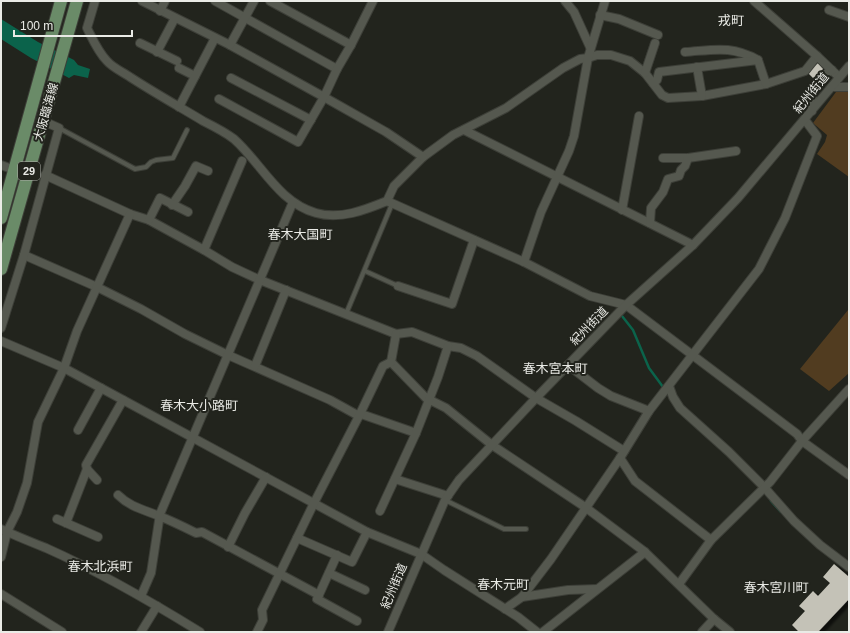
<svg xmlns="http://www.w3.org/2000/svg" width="850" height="633" font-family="Helvetica,'Noto Sans JP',sans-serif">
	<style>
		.green { fill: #513c20 }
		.water { fill: #0b634b }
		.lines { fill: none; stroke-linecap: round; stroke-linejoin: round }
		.stream { stroke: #0b634b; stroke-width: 2.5 }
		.building { fill: #c4c2b7; filter: url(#shadow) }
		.lane-casing { stroke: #3d3f38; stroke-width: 6 }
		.street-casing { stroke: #3d3f38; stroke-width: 10 }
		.primary-casing { stroke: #3d3f38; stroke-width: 14 }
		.lane { stroke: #55584f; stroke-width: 4 }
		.street { stroke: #55584f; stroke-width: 8 }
		.primary { stroke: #6a8b68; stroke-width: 12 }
		.labels { text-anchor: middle; stroke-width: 4; stroke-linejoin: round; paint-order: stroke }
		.shield { fill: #22241d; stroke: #aeafaa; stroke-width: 1 }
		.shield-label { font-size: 11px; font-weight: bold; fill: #eaebe6 }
		.street-label { font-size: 12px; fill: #eaebe6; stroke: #22241d }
		.neighbourhood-label { font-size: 13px; fill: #eaebe6; stroke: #22241d }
	</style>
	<defs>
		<filter id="shadow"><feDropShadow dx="4.5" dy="2.5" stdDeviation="1" flood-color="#0009"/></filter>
	</defs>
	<rect width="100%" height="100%" fill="#22241d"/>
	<g class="green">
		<polygon points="836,92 849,92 849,177 817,154 825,142 827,135 813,123"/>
		<polygon points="848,310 849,311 849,373 829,391 800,369"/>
	</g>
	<polygon class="water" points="1,19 38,42 74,60 78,65 90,69 88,78 74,75 69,78 31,58 1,39"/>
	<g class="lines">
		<g class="stream">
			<polyline points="622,316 633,330 649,368 663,387"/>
			<polyline points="771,501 781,512"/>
		</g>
	</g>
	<g class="building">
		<polygon points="818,63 823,69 813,78 807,72"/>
		<polygon points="834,564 849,577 849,599 818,632 797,632 798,631 792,625 805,611 799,606 813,591 818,596 830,583 823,577"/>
	</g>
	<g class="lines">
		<g class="lane-casing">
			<g id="lane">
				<polyline points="59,128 135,169 146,167 151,162 156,160 173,158 187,130"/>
				<polyline points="365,271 398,286"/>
				<polyline points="346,314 392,204"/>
				<polyline points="445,500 504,529 526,529"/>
			</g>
		</g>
		<g class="street-casing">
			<g id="street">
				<path d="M95,1l-8,27c6,12 11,24 20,33 6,7 16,11 23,16 23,15 48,29 73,44 10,5 22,11 31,18 28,25 44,63 82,74 24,7 49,-3 71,-12l7,-15 29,-29 30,-22 53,-27 57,-40 17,-9 8,-1 9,-3h14l19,6 15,12 17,22 6,3 34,-2 64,-12 39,-13 12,-15"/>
				<polyline points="142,1 230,45 324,97 386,132 423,157"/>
				<polyline points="215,1 337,69"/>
				<polyline points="270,1 351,45"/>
				<polyline points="565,1 574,12 590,47"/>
				<polyline points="754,1 817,56 839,77"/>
				<polyline points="829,10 849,17"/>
				<polyline points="160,11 165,1"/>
				<polyline points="600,15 619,19 658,35"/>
				<polyline points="140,43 177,61"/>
				<polyline points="230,45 254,1"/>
				<polyline points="157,52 175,18"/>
				<path d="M685,52c29,-2 46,-7 73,8l8,24"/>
				<polyline points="697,67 702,96"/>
				<polyline points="179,68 195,76"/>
				<polyline points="645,73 655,43"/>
				<polyline points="231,78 311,120"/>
				<polyline points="653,83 657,80 659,72 758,60"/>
				<polyline points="832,87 849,87"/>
				<polyline points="219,99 298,142 324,97 337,69 351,45 373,1"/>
				<polyline points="179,107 215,38"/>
				<path d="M812,111c1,-23 -1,-28 20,-41"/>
				<polyline points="464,130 693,245"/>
				<polyline points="663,158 688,158 736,151"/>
				<polyline points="1,165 15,170"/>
				<polyline points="45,175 130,214 149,220 204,250 232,267 260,280 396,334 412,332 448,346 461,348 477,356 536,398 576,421 624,451"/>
				<polyline points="387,201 524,262 590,296 626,305 797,434 802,441 849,475"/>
				<polyline points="172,205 185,186 196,166 208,171"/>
				<polyline points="622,210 639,116"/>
				<polyline points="149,220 160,198 188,212"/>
				<polyline points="650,223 651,208 663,192 668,179 679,176 681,170 685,166 688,158"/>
				<polyline points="204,250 242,161"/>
				<polyline points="24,255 97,287 141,309 185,334 228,355 330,400 359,416"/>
				<polyline points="524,262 541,212 569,151 574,136 588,58 605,1"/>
				<polyline points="398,286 452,304 474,240"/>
				<polyline points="1,328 24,255 59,128 43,121"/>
				<polyline points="1,341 64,368 367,532 421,554 444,570 518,617 537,632"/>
				<polyline points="391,362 426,398 446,408 492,445 585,507 645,552 714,619 730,632"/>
				<polyline points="391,362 396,334"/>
				<polyline points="568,365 598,388 611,396 649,411"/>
				<polyline points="255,366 286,290"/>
				<polyline points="669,386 673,397 680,408 729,452 764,487 794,521 820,545 849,567"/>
				<polyline points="361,414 416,433"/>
				<polyline points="78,430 101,388"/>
				<polyline points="620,458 635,481 711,540"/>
				<polyline points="395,479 448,496"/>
				<polyline points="97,480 87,469 86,465 123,400"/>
				<path d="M118,495c12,12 27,15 41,21 13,5 25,11 37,17l6,-1 117,63"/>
				<polyline points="380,511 416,433 438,377 448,346"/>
				<polyline points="57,519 98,537"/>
				<polyline points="66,523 87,469"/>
				<path d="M1,529c15,7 30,13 45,19 54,24 104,53 154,84"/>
				<polyline points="297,538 352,562 367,532"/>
				<polyline points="228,547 245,513 266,477"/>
				<polyline points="337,555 317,599 357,621"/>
				<polyline points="1,557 7,532 17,512 27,483 38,422 64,368 77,331 130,214"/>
				<polyline points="329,573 365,590"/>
				<polyline points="679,584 711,540 770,482 802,441 849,389"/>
				<polyline points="1,594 62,632"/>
				<polyline points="141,596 151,573 160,514 293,202"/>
				<polyline points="522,597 568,590 597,589"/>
				<polyline points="505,609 522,597 551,559 620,458 649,411 759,269 785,218 817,136 805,120"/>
				<polyline points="141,632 157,606"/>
				<polyline points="257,632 263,620 262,610 314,503 359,416 383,366 391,362"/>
				<polyline points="388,632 445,500 459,480 536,398 626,305 693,245 738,198 849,66"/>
				<polyline points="543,632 645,552"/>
				<polyline points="702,632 714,619"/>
			</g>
		</g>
		<g class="primary-casing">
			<g id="primary">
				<polyline points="1,218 61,1"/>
				<polyline points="1,269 77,1"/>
			</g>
		</g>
		<use href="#lane" class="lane"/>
		<use href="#street" class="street"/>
		<use href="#primary" class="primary"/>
	</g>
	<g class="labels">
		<rect class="shield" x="18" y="162" width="22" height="18" rx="3"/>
		<g class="shield-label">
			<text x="29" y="175">29</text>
		</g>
		<g class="street-label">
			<text transform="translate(811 93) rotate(-51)" y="4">紀州街道</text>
			<text transform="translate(46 112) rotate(-74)" y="4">大阪臨海線</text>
			<text transform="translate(589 326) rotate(-46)" y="4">紀州街道</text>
			<text transform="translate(394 586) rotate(-67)" y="4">紀州街道</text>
		</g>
		<g class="neighbourhood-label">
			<text x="731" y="25">戎町</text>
			<text x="300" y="239">春木大国町</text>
			<text x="555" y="373">春木宮本町</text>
			<text x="199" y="410">春木大小路町</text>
			<text x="100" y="571">春木北浜町</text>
			<text x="503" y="589">春木元町</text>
			<text x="776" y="592">春木宮川町</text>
		</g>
	</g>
	<rect width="850" height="633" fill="none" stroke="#eaebe6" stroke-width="4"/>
	<path d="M14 30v6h118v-6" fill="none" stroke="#eaebe6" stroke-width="2"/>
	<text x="20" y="30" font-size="12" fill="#eaebe6" stroke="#22241d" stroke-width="3" paint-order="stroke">100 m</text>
</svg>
